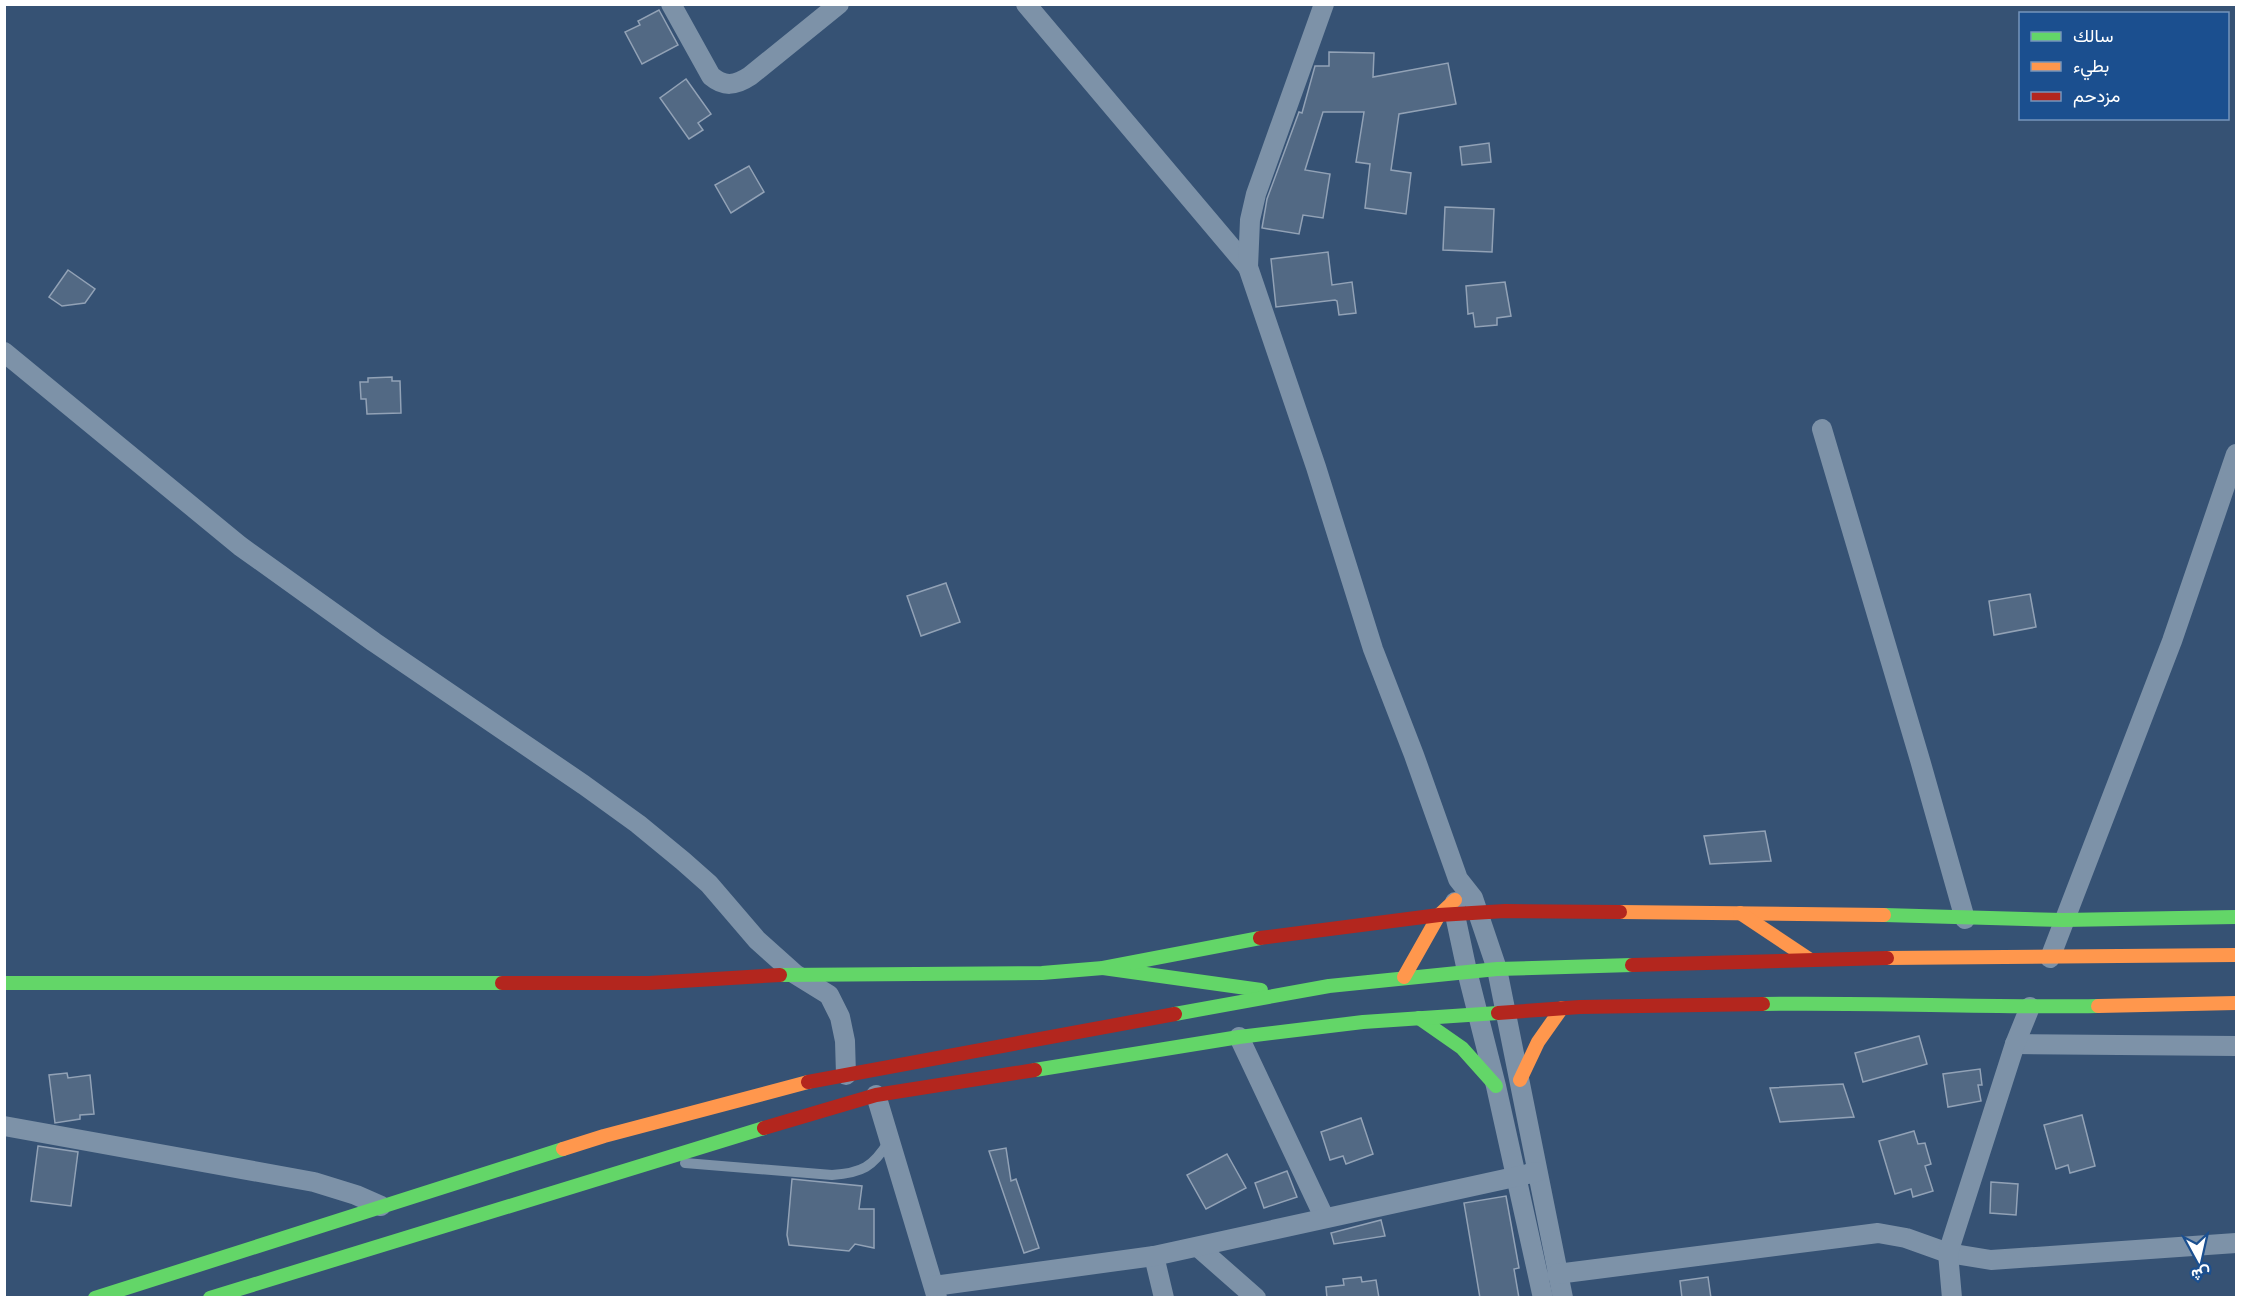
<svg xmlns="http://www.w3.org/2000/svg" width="2241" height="1302" font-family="'Alegreya Sans',Vazirmatn,sans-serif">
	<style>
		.building { fill: #526984; stroke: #92a2b6; stroke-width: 1.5 }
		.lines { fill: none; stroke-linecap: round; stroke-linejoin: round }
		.lane { stroke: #7d92a8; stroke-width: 10 }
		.street { stroke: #7d92a8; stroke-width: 20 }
		.fast { stroke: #63d668; stroke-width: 14 }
		.slow { stroke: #ff974d; stroke-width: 14 }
		.jam { stroke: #b3261e; stroke-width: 14 }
	</style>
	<rect width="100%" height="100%" fill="#365274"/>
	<g class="building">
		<polygon points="659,10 678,45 642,64 625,32 640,25 638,21"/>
		<polygon points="1329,52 1374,53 1373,77 1448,63 1456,104 1399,114 1391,170 1411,173 1406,214 1365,208 1370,164 1356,162 1364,112 1323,112 1305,170 1330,174 1323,218 1303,215 1299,234 1262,228 1267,199 1299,112 1302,113 1315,66 1329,66"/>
		<polygon points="686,79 711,114 698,123 703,130 689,139 660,98"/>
		<polygon points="1489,143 1491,162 1462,165 1460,147"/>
		<polygon points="749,166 764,192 731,213 715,185"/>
		<polygon points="1445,207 1494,209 1492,252 1443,250"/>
		<polygon points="1328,252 1332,285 1352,282 1356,313 1339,315 1337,301 1335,300 1276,307 1271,259"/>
		<polygon points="68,270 95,289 85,303 62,306 49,297"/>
		<polygon points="1505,282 1511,316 1497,318 1497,325 1475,327 1473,313 1468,314 1466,286"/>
		<polygon points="392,377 392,381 400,381 401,413 367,414 366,399 361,399 360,382 368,382 368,378"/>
		<polygon points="946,583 960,622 921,636 907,596"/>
		<polygon points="2030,594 2036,627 1994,635 1989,601"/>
		<polygon points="1765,831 1771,861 1710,864 1704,836"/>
		<polygon points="1919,1036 1927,1064 1863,1082 1855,1053"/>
		<polygon points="1980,1069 1982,1085 1978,1085 1981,1101 1948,1107 1943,1074"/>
		<polygon points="67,1073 68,1078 90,1075 94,1114 80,1115 80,1119 55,1123 49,1075"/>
		<polygon points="1843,1084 1854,1117 1780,1122 1770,1088"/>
		<polygon points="2082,1115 2095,1166 2070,1173 2068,1165 2056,1169 2044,1125"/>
		<polygon points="1361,1118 1373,1154 1346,1164 1343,1156 1330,1160 1321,1132"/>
		<polygon points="1914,1131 1918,1144 1925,1143 1931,1164 1925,1166 1933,1191 1913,1197 1911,1189 1895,1194 1879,1141"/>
		<polygon points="38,1146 78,1152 71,1206 31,1201"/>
		<polygon points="1006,1148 1011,1181 1016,1179 1039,1248 1024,1253 989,1151"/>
		<polygon points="1227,1154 1246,1188 1206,1209 1187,1175"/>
		<polygon points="1287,1171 1297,1197 1264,1208 1255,1183"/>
		<polygon points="792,1179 862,1186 859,1209 874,1209 874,1248 855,1244 849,1251 789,1245 787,1235"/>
		<polygon points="1991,1182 2018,1184 2016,1215 1990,1213"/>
		<polygon points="1506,1196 1519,1268 1514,1269 1519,1298 1480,1298 1464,1203"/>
		<polygon points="1381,1220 1385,1236 1334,1244 1331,1233"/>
		<polygon points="1361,1277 1362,1282 1376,1280 1379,1298 1327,1298 1326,1287 1344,1285 1343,1279"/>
		<polygon points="1708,1277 1711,1298 1682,1298 1680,1281"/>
	</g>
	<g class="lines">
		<path class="lane" d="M685,1163l147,12c30,-2 41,-8 57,-34"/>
		<g class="street">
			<path d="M671,4l40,72c13,11 24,10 39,0l89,-72"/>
			<polyline points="1026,4 1248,267"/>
			<polyline points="1324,4 1256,194 1250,220 1248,267 1316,467 1373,649 1414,755 1458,879 1473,898 1497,969 1563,1298"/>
			<polyline points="4,352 240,546 374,642 584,785 638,824 683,861 709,884 757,940 795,974 829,995 840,1017 845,1041 846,1075"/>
			<polyline points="1822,429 1920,760 1965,919"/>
			<polyline points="1455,902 1455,915 1467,971 1496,1086 1543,1298"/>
			<polyline points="2050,958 2172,641 2236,454"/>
			<polyline points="1239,1037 1324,1217"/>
			<polyline points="2015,1044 2236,1046"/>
			<polyline points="876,1095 937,1298"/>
			<polyline points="4,1126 314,1182 356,1195 381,1206"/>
			<polyline points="1198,1247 1256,1298"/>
			<polyline points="1154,1256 1164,1298"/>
			<polyline points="1557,1274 1878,1233 1906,1238 1948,1253 1991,1260 2236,1243"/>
			<polyline points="934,1286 1154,1256 1537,1172"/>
			<polyline points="1952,1298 1948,1253 2015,1044 2030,1007"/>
		</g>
		<g class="fast">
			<polyline points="1884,915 2063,920 2236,917"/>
			<polyline points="1103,968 1261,990"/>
			<polyline points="780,975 1042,973 1103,968 1260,938"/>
			<polyline points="4,983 502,983"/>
			<path d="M1763,1004c112,-2 223,4 335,2"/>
			<polyline points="1175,1014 1329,986 1497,969 1632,965"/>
			<polyline points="1419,1018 1462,1048 1496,1086"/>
			<polyline points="1035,1070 1239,1037 1363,1022 1498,1013"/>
			<polyline points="95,1298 563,1149"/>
			<polyline points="210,1298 764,1128"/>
		</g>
		<g class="slow">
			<polyline points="1620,912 1884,915"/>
			<polyline points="1740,913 1809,959"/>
			<polyline points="1887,958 2236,955"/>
			<polyline points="1404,977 1439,915 1455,900"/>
			<polyline points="2098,1006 2236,1003"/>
			<polyline points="1520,1080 1538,1042 1562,1008"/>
			<polyline points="563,1149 604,1136 808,1082"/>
		</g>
		<g class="jam">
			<polyline points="1260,938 1439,915 1505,911 1620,912"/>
			<polyline points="1632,965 1887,958"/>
			<polyline points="502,983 649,983 780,975"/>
			<polyline points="1498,1013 1580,1007 1763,1004"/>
			<polyline points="808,1082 1175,1014"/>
			<polyline points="764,1128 876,1095 1035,1070"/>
		</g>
	</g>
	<rect width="2241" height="1302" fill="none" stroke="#ffffff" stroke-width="12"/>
	<rect x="2019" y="12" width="210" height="108" fill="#1b4f8f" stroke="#7695bc" stroke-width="1.5"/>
	<rect x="2031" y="32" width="30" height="9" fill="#63d668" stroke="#7695bc" stroke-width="1.5"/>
	<text x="2073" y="42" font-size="18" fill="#ffffff">سالك</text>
	<rect x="2031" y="62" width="30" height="9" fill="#ff974d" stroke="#7695bc" stroke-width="1.5"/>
	<text x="2073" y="72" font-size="18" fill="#ffffff">بطيء</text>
	<rect x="2031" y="92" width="30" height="9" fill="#b3261e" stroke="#7695bc" stroke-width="1.5"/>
	<text x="2073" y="102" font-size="18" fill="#ffffff">مزدحم</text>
	<g transform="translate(2199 1260) rotate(172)" stroke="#1b4f8f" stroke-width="4.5" paint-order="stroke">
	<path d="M0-4.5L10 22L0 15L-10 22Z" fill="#ffffff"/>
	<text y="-9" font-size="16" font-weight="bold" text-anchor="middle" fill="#ffffff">ش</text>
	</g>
</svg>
